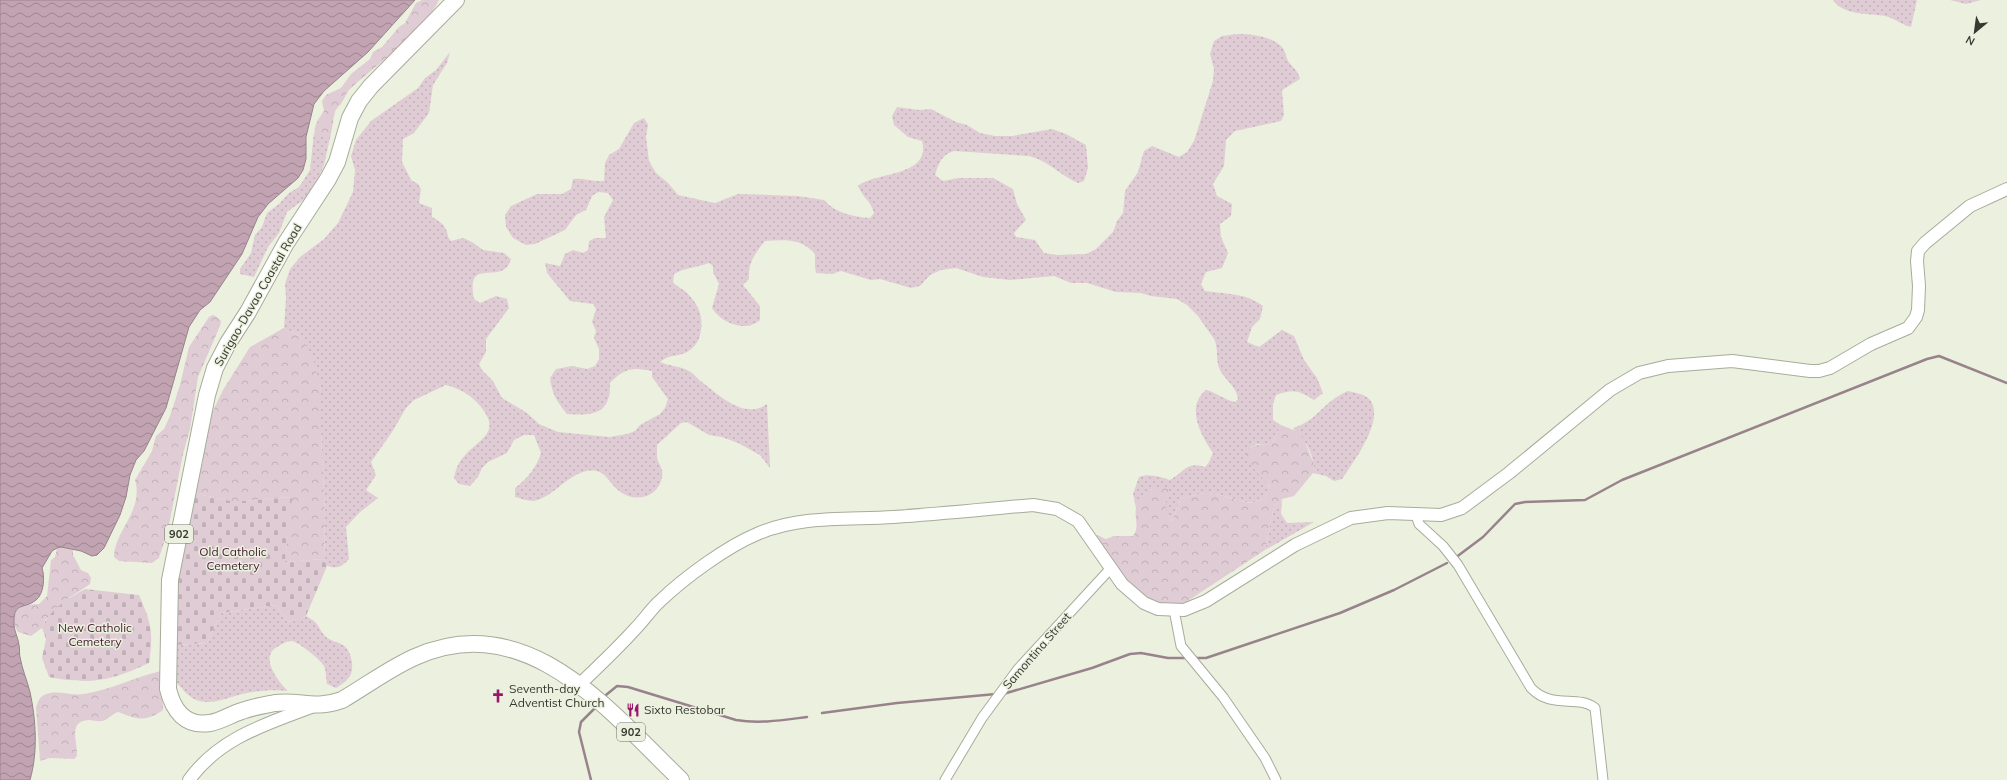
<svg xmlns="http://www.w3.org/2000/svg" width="2007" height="780" font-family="Mulish,sans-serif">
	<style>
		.grass { fill: url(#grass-dots) }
		.forest { fill: url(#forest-crowns) }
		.cemetery { fill: url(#cemetery-stones) }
		.water { fill: url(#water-waves); stroke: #98838c }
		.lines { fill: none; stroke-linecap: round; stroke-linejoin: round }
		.stream { stroke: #98838c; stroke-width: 2.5 }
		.street-casing { stroke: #a7ac9b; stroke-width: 11 }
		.secondary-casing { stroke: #a7ac9b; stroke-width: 14 }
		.highway-casing { stroke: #a7ac9b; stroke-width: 18 }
		.street { stroke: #fff; stroke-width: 9 }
		.secondary { stroke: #fff; stroke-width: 12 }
		.highway { stroke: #fff; stroke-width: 16 }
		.labels { text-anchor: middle; stroke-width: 3; stroke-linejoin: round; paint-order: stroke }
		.shield { fill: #ebf1de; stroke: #6d7066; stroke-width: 1 }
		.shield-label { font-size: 11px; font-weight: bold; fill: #373932 }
		.street-label { font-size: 12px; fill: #373932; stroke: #ebf1de }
		.park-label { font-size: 12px; fill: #471e35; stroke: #ebf1de }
		.poi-label { font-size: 12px; fill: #373932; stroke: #ebf1de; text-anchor: start }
	</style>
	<defs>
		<pattern id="grass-dots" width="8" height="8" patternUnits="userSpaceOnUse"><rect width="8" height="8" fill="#e0ccd5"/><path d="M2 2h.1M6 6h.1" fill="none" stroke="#c1b0b7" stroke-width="1.8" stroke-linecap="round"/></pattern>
		<pattern id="forest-crowns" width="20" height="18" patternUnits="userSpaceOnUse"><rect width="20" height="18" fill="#e0ccd5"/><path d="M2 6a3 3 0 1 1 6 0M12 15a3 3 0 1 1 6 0" fill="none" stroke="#c1b0b7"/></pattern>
		<pattern id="cemetery-stones" width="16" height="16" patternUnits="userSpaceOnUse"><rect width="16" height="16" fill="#e0ccd5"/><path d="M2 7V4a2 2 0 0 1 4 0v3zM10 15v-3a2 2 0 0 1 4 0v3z" fill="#c1b0b7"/></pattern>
		<pattern id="water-waves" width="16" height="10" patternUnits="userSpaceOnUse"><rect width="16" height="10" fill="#c1a3b2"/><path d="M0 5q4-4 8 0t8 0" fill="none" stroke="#9e8691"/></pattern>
	</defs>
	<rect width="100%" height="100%" fill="#ebf1de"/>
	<g class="grass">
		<path d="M1833,0h84l-6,27c-9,-2 -17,-9 -26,-11 -16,-3 -41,0 -52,-16z"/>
		<polygon points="1950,0 1981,0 1966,4"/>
		<path d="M1237,34c15,0 34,2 45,13 3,3 4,10 6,14 5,7 10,9 12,18l-18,11 2,25 -3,6 -46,10 -9,9 -2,26 -11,18 4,12 15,8 -1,12 -11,8 1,13 7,16 -6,15 -16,4 -5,12 4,7c21,3 41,2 58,15l-3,13 -8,8 -5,15 12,5 23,-17 12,6 10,24 13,18 6,15 -9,7c-16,-10 -20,-11 -38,-5l-3,9v16l8,5 -10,20 -14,-1 -6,3 13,31 6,10c-11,30 -43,3 -65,5 -8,1 -16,4 -24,5l-9,23c-9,-12 -8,-17 -3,-31l-17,-1 -8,7 -8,12 -3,-14 6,-17c10,-4 21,0 31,3 14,-7 15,-19 35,-13l4,-5 4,-9c-12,-18 -28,-46 -7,-63 10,2 18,10 29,12l3,-3c-1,-12 -13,-19 -18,-29 -5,-10 -1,-22 -6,-31l-16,-23 -11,-11 -10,-6 -26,-3 -10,-3 -25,-1 -29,-9h-16l-17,-7 -44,4 -27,-3 -27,-9 -15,2 -11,5 -10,11 -9,2 -31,-9 -9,1 -30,-9 -9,3 -16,-1 -1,-6v-13c-14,-16 -30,-14 -50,-13 -10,13 -17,21 -16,38l-6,6 17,21v14c-14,13 -39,3 -48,-12l7,-24 -6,-12v-6l-4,-3c-12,5 -23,4 -35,11l-1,8c4,5 10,7 14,11 13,13 17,25 13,42 -2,8 -7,14 -15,18 -10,4 -15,1 -25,9 9,4 20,4 29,9 4,2 6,5 9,8 19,14 45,42 69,25l3,64 -10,-13 -22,-12 -16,-6 -13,-2 -22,-13 -6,1 -24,22c0,4 0,8 0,12 1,7 7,12 5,20 -3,19 -24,26 -40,16 -15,-9 -15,-28 -39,-21 -19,6 -31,26 -50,29 -6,0 -13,-3 -18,-4v-9c13,-10 21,-20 26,-35l-7,-18h-10l-10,5 -7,13 -19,9 -6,6 -4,9 -8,9 -11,-2 -5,-6c2,-10 5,-17 12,-24 15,-16 35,-22 15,-47 -10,-12 -20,-18 -35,-22l-32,15 -8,8 -14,24 -21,30 5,13 -10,15 12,8 -19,15 -13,14 3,32c-7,8 -12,10 -22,7l-3,-7 1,-42 -4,-86v-41l-5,-18 -16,-36 -16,-8 2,-30 -1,-14 5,-15 10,-12 24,-18 14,-16 15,-31 2,-22 -4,-14 5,-16 15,-19 47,-33 7,-10 11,-8 14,-18 -3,11 -14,22 -4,28 -15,20 -11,6 -1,23 9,18 7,4 3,5 -2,14 13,5v9c9,5 15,9 16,20l3,4 12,-3 9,4 11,8 21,3 7,6c-1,2 -2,6 -4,8 -13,14 -41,-8 -33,32l6,4 16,-7 11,3 2,9 -23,31v13l-7,12 3,6 11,11 9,17 25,15 12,11 19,8 52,5 17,-3 8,-3 5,-6 20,-11 5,-6 3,-9 -16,-22v-6c-19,-4 -28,-3 -42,12 1,31 -16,33 -43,31 -10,-12 -15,-20 -17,-36l6,-9 16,-3 15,3 8,-3 4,-7v-10l-5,-11 2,-7 -4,-9 4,-13 -3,-5 -23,-3 -23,-28 -2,-10 15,3 5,-12 8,-4 10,3 5,-3 1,-9 6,-3h11l-2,-21 9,-17 -5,-7 -10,-1 -6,4 -6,14 -10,5 -11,15 -30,14 -9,1 -13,-7 -7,-11 -1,-12 6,-9 26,-12h25l9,-5 2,-10c11,-1 20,3 31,2l1,-18 4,-8 10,-6 15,-26 10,-5 4,7 -2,12 3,24 7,12 12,10 10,12 37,8 23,-9 60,2 26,4c11,13 30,17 46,18l4,-5c-3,-12 -11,-15 -16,-27 16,-14 74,-9 64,-45l-14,-4 -14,-12 -2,-9 5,-9 22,3 12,-1 25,13 11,3 13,8 15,3h17l40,-7 14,5 20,11 2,23 -4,13 -6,2c-17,-7 -29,-22 -49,-27l-75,-5c-13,4 -15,12 -19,24l8,6 15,-3h35l20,11 4,15 9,16 -12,13 2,4 19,3 9,13 13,2 29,-1 10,-5 17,-17 4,-11 6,-8 2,-22 13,-19 6,-21 8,-5 27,11 8,-5 7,-11 19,-60 1,-12 -4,-15 4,-13 8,-5z"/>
		<polygon points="332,129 324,165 314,188 306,198 287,212 279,233 268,247 254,277 240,274 240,269 251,253 255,235 262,227 267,213 279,204 289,193 299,187 310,170 314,132 315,135 329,133"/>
		<path d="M1348,391c8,2 18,3 23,10 13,21 -18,61 -29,78l-8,2 -8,-5 -13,-3c3,-18 -8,-32 -20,-45 26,-8 30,-27 55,-37z"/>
		<polygon points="1282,499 1281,514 1287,523 1314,522 1265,550 1274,507"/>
		<path d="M276,605l12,17 18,-6c15,8 10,10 20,21 5,4 12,5 17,8 8,5 12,22 7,31 -3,5 -9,9 -14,12l-9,-4c-1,-6 -1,-14 -3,-18 -4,-7 -26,-24 -32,-25 -6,0 -10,3 -15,6 -18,10 1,34 11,44 -17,-2 -34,0 -50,4 -13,4 -28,10 -42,5 -9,-4 -14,-12 -21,-19l2,-28 -2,-8 32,-2 14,-30z"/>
	</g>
	<g class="forest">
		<path d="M422,0h17c-14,30 -64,66 -89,89 -4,4 -5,9 -8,13 -2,4 -6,6 -7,10 -4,13 1,27 -20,23 -2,-9 4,-17 9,-24l-2,-10 4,-6 15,-7 10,-14 19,-15 3,-7 9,-5 17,-20 6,-4 11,-20z"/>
		<path d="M213,315l4,2 4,4 -1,5 -22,51 -8,52 -7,25 -15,76 -9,28 -7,5 -33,-2 -5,-4c1,-28 30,-46 21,-77l17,-29 4,-15 8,-7 6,-13 10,-31 9,-38 20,-30z"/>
		<polygon points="284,328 300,336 306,345 313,358 321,390 321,431 325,517 324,559 285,562 291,497 243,501 231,501 192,493 203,462 202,451 208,421 223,390 250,347"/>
		<path d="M1281,425l20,8 13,31 -1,9 -19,23 -12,3 -8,8 -9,43 -82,54c-40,9 -74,-35 -86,-69l9,4 8,-3h19c7,-9 1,-18 3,-28 2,-8 15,-22 24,-21 3,0 7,2 9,3 -4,13 -5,19 3,31l9,-23c8,-1 16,-4 24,-5 22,-2 54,26 65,-6l-24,-27c1,-15 12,-17 25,-15z"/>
		<polygon points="61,547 73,550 73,555 81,570 88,573 91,578 90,584 69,598 45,620 42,628 31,636 18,632 13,623 16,611 23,605 39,604 47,596 51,560 55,557 57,548"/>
		<path d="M161,671l2,39c-19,13 -26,9 -45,2 -7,2 -10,8 -16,9 -4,1 -9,-1 -13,-1 -22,1 -11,22 -12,36l-3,3 -25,-1 -9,3 -4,-54c3,-9 5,-12 14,-14 11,-2 23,3 34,1 27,-4 51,-17 77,-23z"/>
	</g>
	<g class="cemetery">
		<polygon points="192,493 231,501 243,501 292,497 285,562 324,559 327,566 306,616 288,622 276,605 221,613 207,643 175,645 175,591"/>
		<path d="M85,589l54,6c12,28 15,37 10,68 -39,18 -57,22 -100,14l-7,-19 4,-19 -4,-11c7,-18 27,-30 43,-39z"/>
	</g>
	<path class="water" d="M0,0h415l-47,52 -44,39 -10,13 -8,33v22l-3,11 -5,8 -30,26 -10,13 -16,37 -32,48 -10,8 -11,17 -23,81 -22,43 -8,9 -6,15 -4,22 -6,18 -16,33 -7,7 -5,1 -11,-5 -20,-4 -4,1 -5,3 -10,17c3,9 2,26 -6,32 -11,9 -22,2 -22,21 -1,8 4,16 5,24 1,4 0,8 1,12 2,12 7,23 10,35 6,28 8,60 0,88h-30z"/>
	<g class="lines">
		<g class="stream">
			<polyline points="1455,558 1483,537 1515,504 1525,502 1585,500 1622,480 1927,359 1939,356 2007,383"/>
			<polyline points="1195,658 1206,658 1340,613 1394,590 1447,563"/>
			<polyline points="1003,694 1092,668 1130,654 1141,653 1168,658 1188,658"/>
			<path d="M606,695l11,-9 11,1 108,33c24,4 47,0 71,-3"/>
			<polyline points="822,713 897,703 996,694"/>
			<polyline points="591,780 579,732 581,722 596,707"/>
		</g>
		<g class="street-casing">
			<g id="street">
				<path d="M1416,515l3,9 24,22 15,19 73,123c21,22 46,6 64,20l8,72"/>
				<polyline points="1174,610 1181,646 1223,697 1265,758 1276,780"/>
				<polyline points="945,780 982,718 1018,669 1111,568"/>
			</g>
		</g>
		<g class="secondary-casing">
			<g id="secondary">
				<path d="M580,684c19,-18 38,-36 56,-56 8,-8 15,-19 24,-27 24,-23 66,-54 97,-67 44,-19 91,-14 137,-17 47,-3 93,-8 139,-12l24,4 21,12 44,63 22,19 14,6 26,1 22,-9 89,-56 56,-27 37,-5 53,2 21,-7 47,-35 101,-83 29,-17 29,-7 64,-5 78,10h9l11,-3 41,-24 37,-16 8,-11 2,-7 1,-24 -2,-25 1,-10 7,-8 45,-37 37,-17"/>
				<path d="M189,780c31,-43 78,-56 125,-74"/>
			</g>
		</g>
		<g class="highway-casing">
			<path id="highway" d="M456,0l-85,86 -12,15 -9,17 -13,44 -9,17 -42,64 -38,69 -20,31 -13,25 -8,27 -37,185 -2,109c5,21 17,38 42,34 12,-2 21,-9 32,-12 10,-4 23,-6 33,-8 26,-3 39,7 67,-3 24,-14 48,-32 73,-43 113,-50 194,54 266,123"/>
		</g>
		<use href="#street" class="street"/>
		<use href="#secondary" class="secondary"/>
		<use href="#highway" class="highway"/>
	</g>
	<defs>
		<g id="church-bare" transform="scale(1.08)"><path d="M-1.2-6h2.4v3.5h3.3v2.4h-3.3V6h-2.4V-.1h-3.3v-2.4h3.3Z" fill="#9a166b" stroke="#ebf1de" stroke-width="2.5" paint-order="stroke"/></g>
		<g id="restaurant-bare" transform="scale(1.08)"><path d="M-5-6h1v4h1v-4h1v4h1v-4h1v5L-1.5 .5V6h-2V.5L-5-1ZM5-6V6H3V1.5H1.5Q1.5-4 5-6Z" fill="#9a166b" stroke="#ebf1de" stroke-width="2.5" paint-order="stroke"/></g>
	</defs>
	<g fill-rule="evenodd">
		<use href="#church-bare" x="498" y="696"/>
		<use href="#restaurant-bare" x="633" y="710"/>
	</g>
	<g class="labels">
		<g class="shield">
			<rect x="165" y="525" width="28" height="18" rx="3"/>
			<rect x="617" y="723" width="28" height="18" rx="3"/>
		</g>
		<g class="shield-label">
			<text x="179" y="538">902</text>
			<text x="631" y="736">902</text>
		</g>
		<g class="street-label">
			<text transform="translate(258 295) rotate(-60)" y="4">Surigao-Davao Coastal Road</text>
			<text transform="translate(1037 651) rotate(-49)" y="4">Samontina Street</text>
		</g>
		<g class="park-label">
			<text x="233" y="556">Old Catholic<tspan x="233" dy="14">Cemetery</tspan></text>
			<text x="95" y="632">New Catholic<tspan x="95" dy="14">Cemetery</tspan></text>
		</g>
		<g class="poi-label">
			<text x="509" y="693">Seventh-day<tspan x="509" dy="14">Adventist Church</tspan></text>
			<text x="644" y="714">Sixto Restobar</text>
		</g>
	</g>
	<g transform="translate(1975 32) rotate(209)" stroke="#ebf1de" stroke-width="3" paint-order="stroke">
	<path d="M0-3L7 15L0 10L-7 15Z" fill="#373932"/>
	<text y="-6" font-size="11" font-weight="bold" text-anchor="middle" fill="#373932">N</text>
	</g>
</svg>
